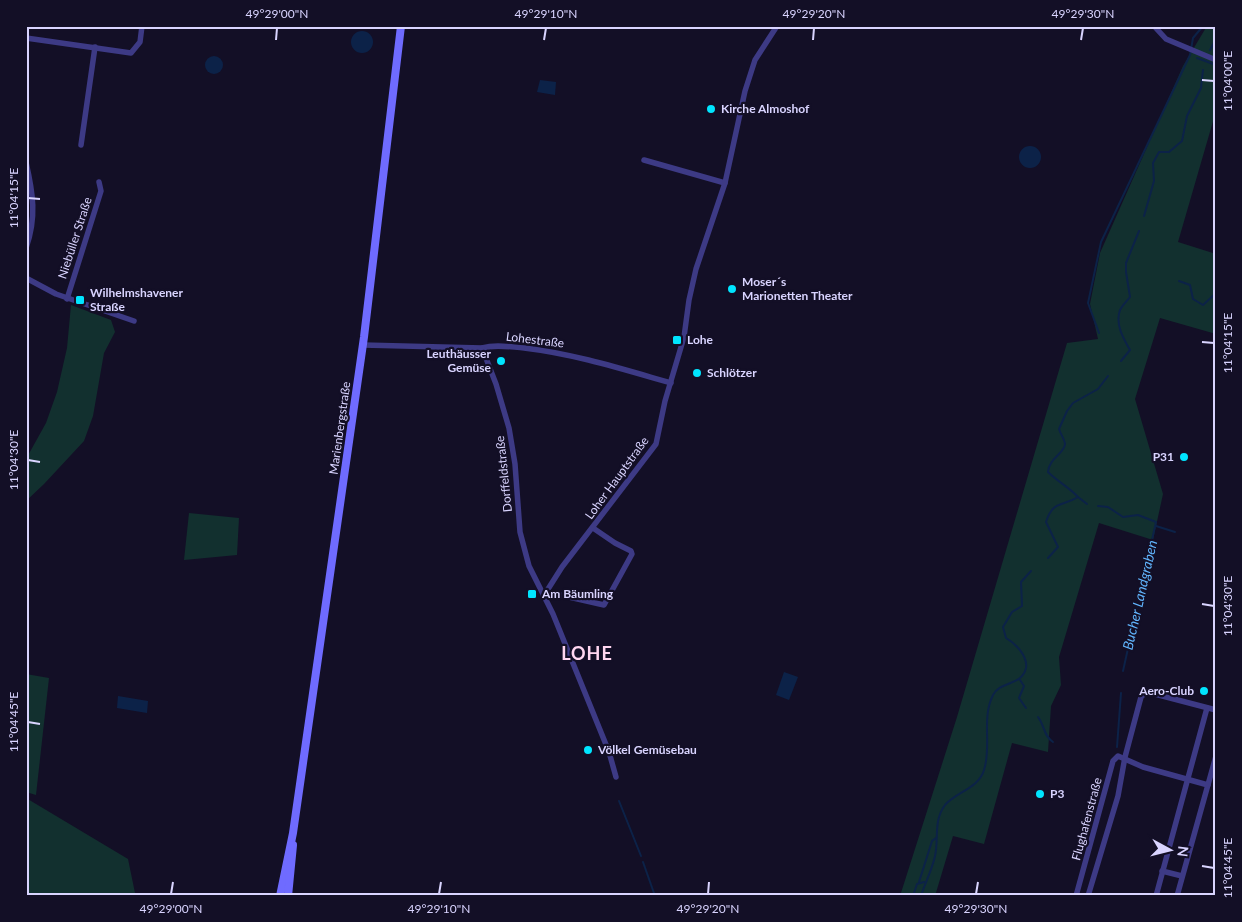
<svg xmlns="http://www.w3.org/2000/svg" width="1242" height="922" font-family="Lato,sans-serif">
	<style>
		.green { fill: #12302f }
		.water { fill: #0c2248 }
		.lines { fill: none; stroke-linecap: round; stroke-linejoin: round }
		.stream { stroke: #0c2248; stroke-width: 2 }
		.minor { stroke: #3d3a85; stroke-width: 5.5 }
		.secondary { stroke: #6f6bff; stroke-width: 8 }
		.ticks { fill: none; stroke: #d9d4ff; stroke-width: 2 }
		.poi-dot { fill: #00e5ff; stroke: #130f26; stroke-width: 2 }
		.labels { text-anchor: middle; stroke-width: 4.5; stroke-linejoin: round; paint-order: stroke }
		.poi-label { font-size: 12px; font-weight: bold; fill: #d9d4ff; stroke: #130f26; text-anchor: start }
		.street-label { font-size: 12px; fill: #d9d4ff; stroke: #130f26 }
		.water-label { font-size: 14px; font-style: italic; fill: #62b6ff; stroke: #130f26 }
		.district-label { font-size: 18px; font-weight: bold; letter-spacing: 1px; fill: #ffd6f0; stroke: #130f26 }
		.neatline { fill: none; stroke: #d9d4ff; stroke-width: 2 }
		.ticks-label { font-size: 12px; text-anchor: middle; fill: #d9d4ff }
	</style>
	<rect width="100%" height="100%" fill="#130f26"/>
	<g class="green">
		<polygon points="1207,26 1216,26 1216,111 1178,242 1216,254 1216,334 1160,318 1135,399 1163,494 1153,540 1099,523 1059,657 1061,685 1051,706 1048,752 1012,743 984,844 953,836 935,896 900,896 957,717 1067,343 1098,339 1090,304 1100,253 1183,66"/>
		<polygon points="71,305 111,320 115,332 104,353 93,416 84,441 44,484 26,501 26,459 46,423 57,392 67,348"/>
		<polygon points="189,513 239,518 237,555 184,560"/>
		<polygon points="26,674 49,678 36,795 26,792"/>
		<polygon points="26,798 128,859 135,893 140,896 26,896"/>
	</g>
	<g class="water">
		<circle cx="362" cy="42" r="11"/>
		<circle cx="214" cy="65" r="9"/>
		<polygon points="540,80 556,82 555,95 537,92"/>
		<circle cx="1030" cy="157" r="11"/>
		<polygon points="784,672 798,677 789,700 776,695"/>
		<polygon points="118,696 148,701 147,713 117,708"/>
	</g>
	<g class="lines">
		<g class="stream">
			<polyline points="1210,50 1216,39"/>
			<polyline points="1197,58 1216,65"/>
			<polyline points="1144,216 1154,181 1153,163 1159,152 1169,152 1182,141 1187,116 1201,88 1203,70"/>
			<polyline points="1179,281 1190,285 1193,299 1203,305 1216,293"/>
			<polyline points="1099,333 1088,303 1101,242 1190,55 1193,38 1203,26"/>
			<path d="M1121,361l9,-11c-7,-12 -15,-26 -10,-40 2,-4 7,-9 10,-13l-4,-25v-9l13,-32"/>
			<polyline points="1078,497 1087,504"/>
			<polyline points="1098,506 1108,507 1123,517 1138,515 1156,522 1123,671"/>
			<polyline points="1156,526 1175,532"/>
			<path d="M1048,558l10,-11 -12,-25c7,-22 16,-15 32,-25 -9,-10 -20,-15 -30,-25 1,-14 17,-19 17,-28 0,-4 -5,-11 -6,-15l8,-18 6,-8 25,-14 10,-13"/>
			<polyline points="1020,680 1024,686 1019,698 1026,708"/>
			<path d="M1038,717c7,9 5,18 15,25"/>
			<polyline points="1117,747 1121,693"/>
			<polyline points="619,801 641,856"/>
			<polyline points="643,862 655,896"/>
			<polyline points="919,882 932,841 936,838"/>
			<polyline points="913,896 917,884 924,882"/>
			<path d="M921,896c4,-13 11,-26 14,-40 4,-17 -2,-35 10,-51 11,-13 34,-17 39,-35 8,-24 -3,-51 9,-75 7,-14 29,-9 33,-27 2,-12 -11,-25 -20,-30l-3,-11 9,-15 10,-6 -1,-24 10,-11"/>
		</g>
		<g class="minor">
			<polyline points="1154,26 1166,39 1216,60"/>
			<polyline points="26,38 131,53 140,42 142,26"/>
			<polyline points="81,145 95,47"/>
			<polyline points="644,160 725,183"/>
			<path d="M26,162c7,31 11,55 0,86"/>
			<polyline points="26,278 56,294 134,321"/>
			<polyline points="67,299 101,191 99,182"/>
			<path d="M363,345l119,3c14,-4 28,-1 42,0 51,6 98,21 147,35"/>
			<polyline points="482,348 496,384 509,428 515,464 520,532 529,566 553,614 609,752 616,777"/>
			<polyline points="547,592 604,605 632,554 631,551 615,543 593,528"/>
			<polyline points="543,597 562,567 656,444 665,401 684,337 689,300 696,269 725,183 745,91 755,60 777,26"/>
			<polyline points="1162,871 1182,876"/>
			<polyline points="1076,896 1113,761 1118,756 1143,767 1208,785"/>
			<polyline points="1088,896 1118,796 1125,757 1141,697 1145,693 1151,693 1216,710"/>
			<polyline points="1156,896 1207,708"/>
			<polyline points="1177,896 1216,756"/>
		</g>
		<g class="secondary">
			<polyline points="280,896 293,833 364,337 401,26"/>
			<polyline points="288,896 293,845"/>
		</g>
	</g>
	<path class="ticks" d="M276,40l1,-12M544,40l2,-12M813,40l1,-12M1081,40l2,-12M1202,80l12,1M28,198l12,1M1202,342l12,1M28,460l12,2M1202,604l12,2M28,722l12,2M1202,866l12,2M171,894l2,-12M439,894l2,-12M708,894l1,-12M976,894l2,-12"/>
	<g class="poi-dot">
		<circle cx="711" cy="109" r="5"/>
		<circle cx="732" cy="289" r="5"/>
		<rect x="75" y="295" width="10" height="10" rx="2.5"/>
		<rect x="672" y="335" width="10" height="10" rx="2.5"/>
		<circle cx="501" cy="361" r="5"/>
		<circle cx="697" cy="373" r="5"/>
		<circle cx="1184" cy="457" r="5"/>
		<rect x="527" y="589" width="10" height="10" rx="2.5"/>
		<circle cx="1204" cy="691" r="5"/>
		<circle cx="588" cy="750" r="5"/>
		<circle cx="1040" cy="794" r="5"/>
	</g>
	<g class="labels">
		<g class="poi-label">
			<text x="721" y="113">Kirche Almoshof</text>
			<text x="742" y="286">Moser´s<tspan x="742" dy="14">Marionetten Theater</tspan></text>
			<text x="90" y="297">Wilhelmshavener<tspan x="90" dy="14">Straße</tspan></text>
			<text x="687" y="344">Lohe</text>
			<text x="491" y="358" text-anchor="end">Leuthäusser<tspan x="491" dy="14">Gemüse</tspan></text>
			<text x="707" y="377">Schlötzer</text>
			<text x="1174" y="461" text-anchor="end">P31</text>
			<text x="542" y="598">Am Bäumling</text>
			<text x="1194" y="695" text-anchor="end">Aero-Club</text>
			<text x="598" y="754">Völkel Gemüsebau</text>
			<text x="1050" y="798">P3</text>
		</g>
		<g class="street-label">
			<text transform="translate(75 238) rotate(-72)" y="4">Niebüller Straße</text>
			<text transform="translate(535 340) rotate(7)" y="4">Lohestraße</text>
			<text transform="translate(340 428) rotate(-82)" y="4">Marienbergstraße</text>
			<text transform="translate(504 474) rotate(-96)" y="4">Dorffeldstraße</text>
			<text transform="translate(617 478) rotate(-54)" y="4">Loher Hauptstraße</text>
			<text transform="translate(1087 819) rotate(-75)" y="4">Flughafenstraße</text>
		</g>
		<g class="water-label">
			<text transform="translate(1140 595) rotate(-77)" y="5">Bucher Landgraben</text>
		</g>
		<g class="district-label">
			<text x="587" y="660">LOHE</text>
		</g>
	</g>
	<rect width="1242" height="922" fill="none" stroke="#130f26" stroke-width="55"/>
	<g transform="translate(1170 850) rotate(97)" stroke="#130f26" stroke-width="4" paint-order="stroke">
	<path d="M0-4L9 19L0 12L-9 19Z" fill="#d9d4ff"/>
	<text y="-8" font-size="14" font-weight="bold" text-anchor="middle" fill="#d9d4ff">N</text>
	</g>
	<rect x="28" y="28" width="1186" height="866" class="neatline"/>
	<g class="ticks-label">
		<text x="277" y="18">49°29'00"N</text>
		<text x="546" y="18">49°29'10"N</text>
		<text x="814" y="18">49°29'20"N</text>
		<text x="1083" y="18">49°29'30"N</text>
		<text transform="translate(1228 81) rotate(-90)" y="4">11°04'00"E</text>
		<text transform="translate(14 198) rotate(-90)" y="4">11°04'15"E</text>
		<text transform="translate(1228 343) rotate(-90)" y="4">11°04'15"E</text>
		<text transform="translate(14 460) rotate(-90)" y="4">11°04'30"E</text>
		<text transform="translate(1228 606) rotate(-90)" y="4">11°04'30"E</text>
		<text transform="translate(14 722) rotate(-90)" y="4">11°04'45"E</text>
		<text transform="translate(1228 868) rotate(-90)" y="4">11°04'45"E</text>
		<text x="171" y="913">49°29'00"N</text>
		<text x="439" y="913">49°29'10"N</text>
		<text x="708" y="913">49°29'20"N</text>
		<text x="976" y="913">49°29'30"N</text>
	</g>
</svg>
